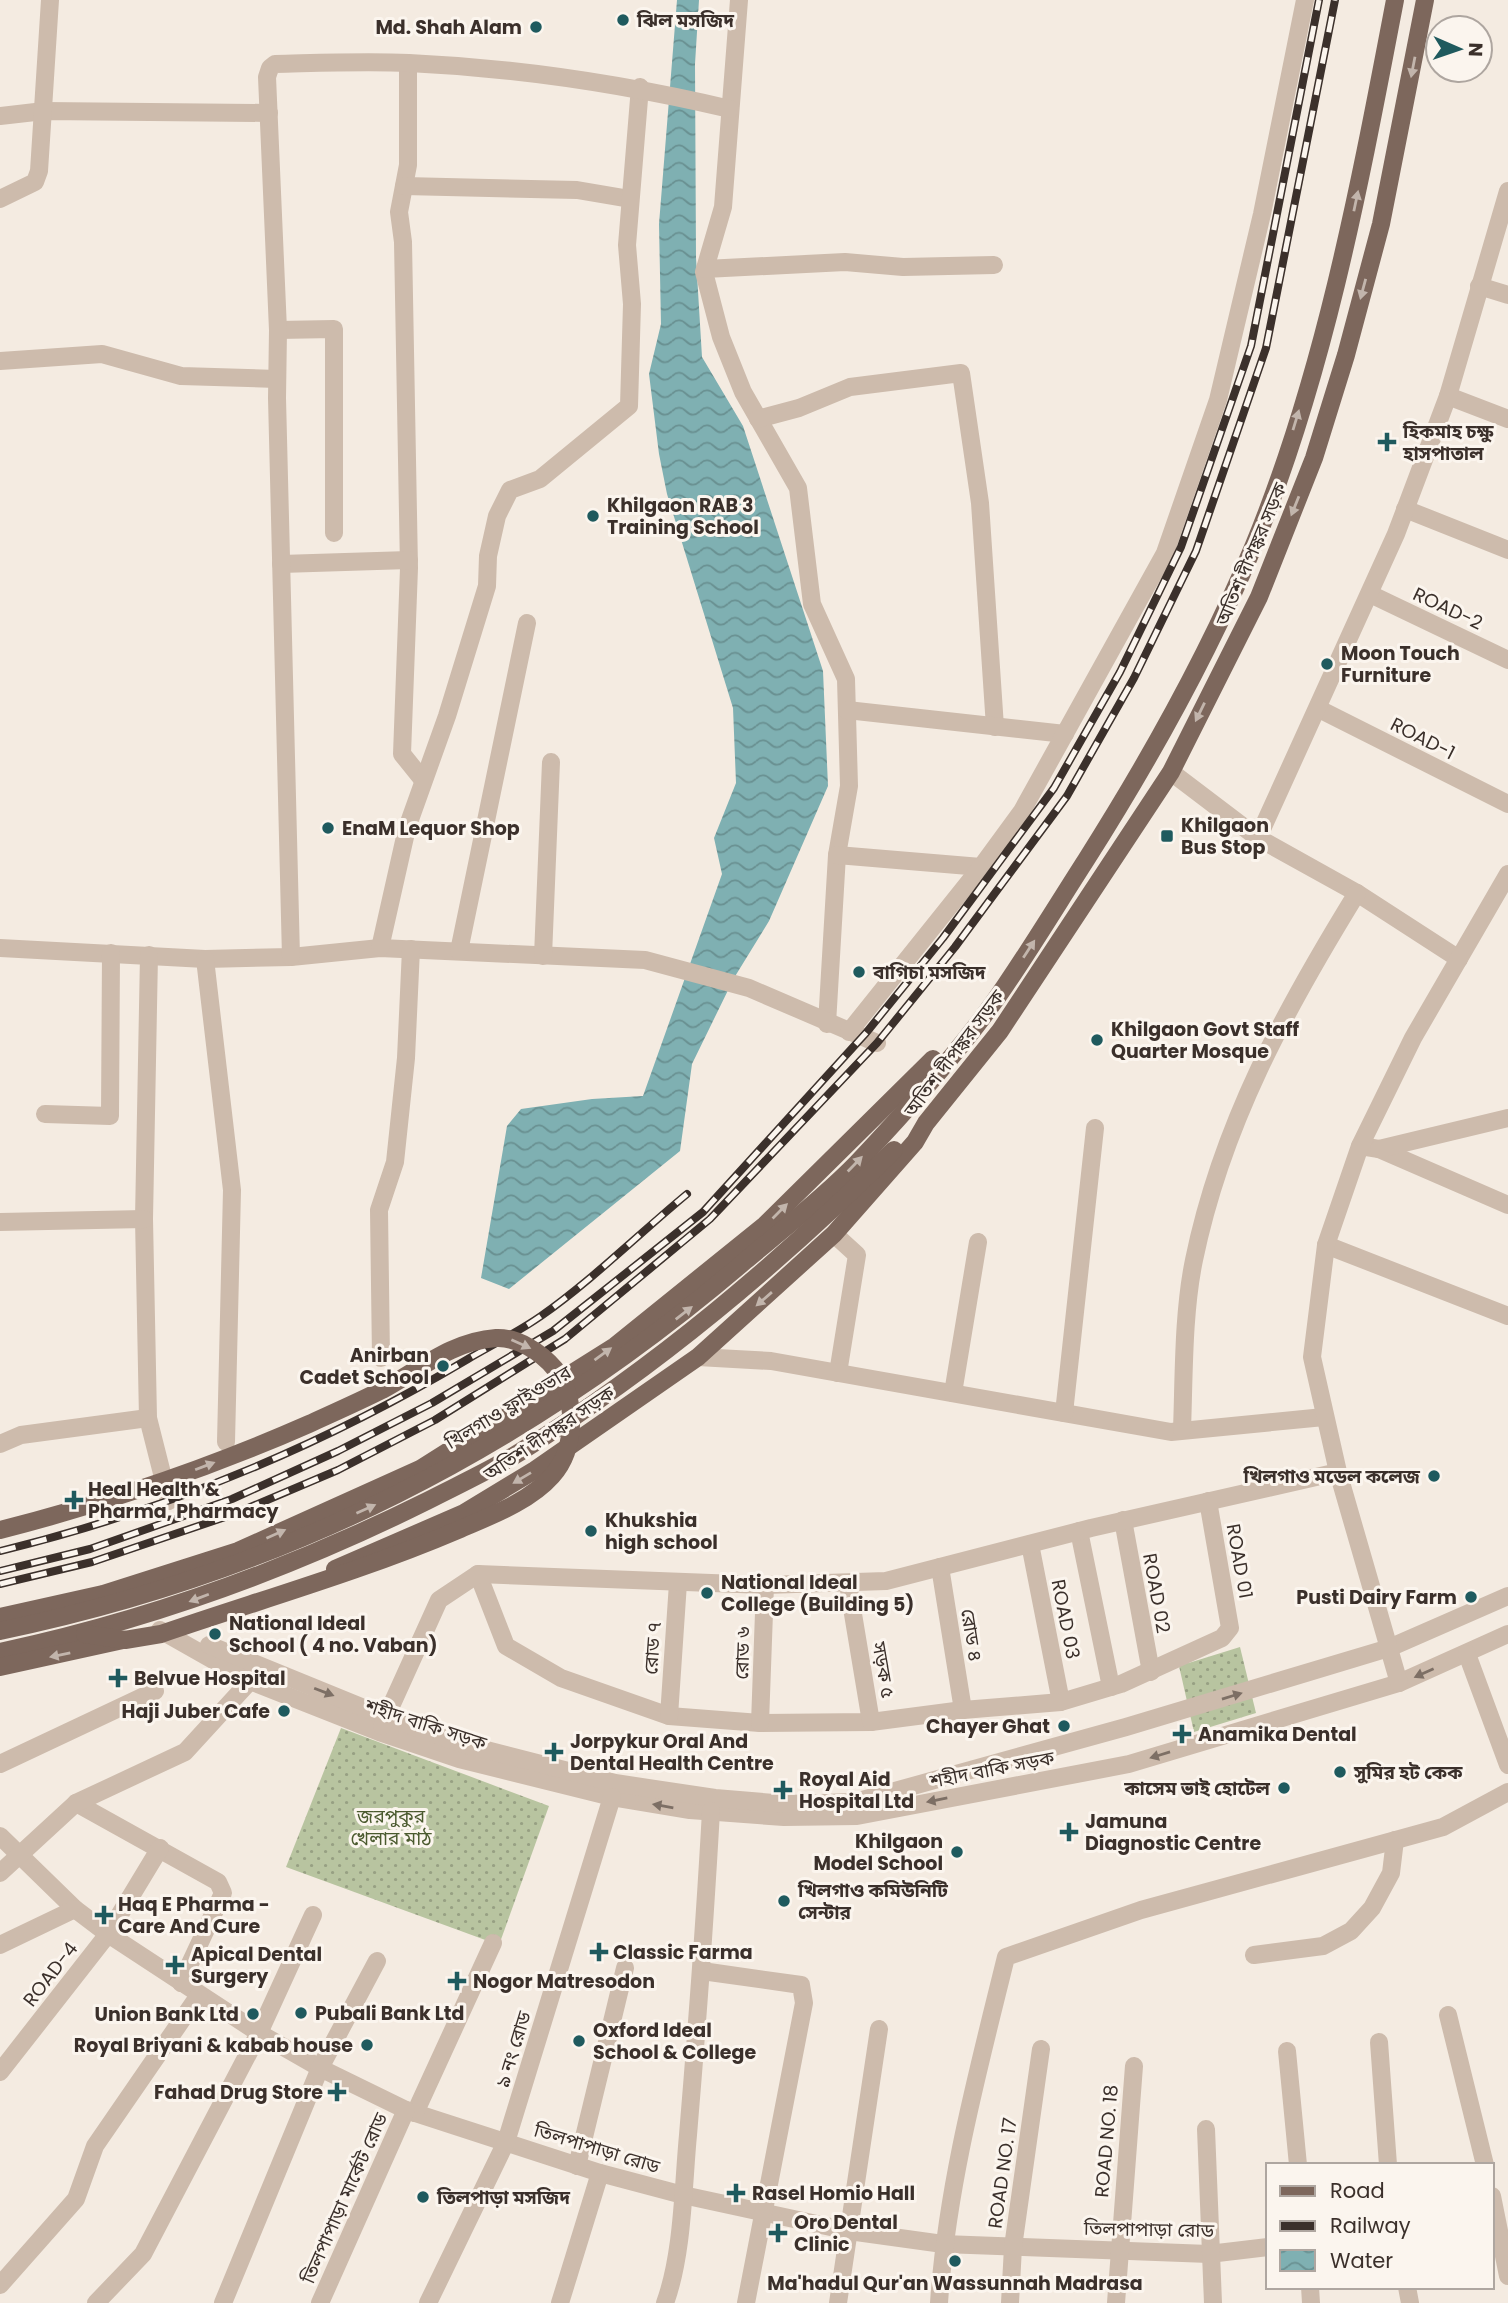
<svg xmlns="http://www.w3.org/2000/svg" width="1508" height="2303" font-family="Poppins,'Noto Sans Bengali',sans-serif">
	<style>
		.grass { fill: url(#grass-dots) }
		.water { fill: url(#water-waves) }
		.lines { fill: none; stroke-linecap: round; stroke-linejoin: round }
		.minor { stroke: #cdbbac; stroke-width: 18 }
		.major { stroke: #7d675c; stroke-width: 18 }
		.rail-casing { stroke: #3b302b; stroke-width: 8 }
		.rail { stroke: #fbf5ee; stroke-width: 5; stroke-dasharray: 16; stroke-linecap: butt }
		.major-bridge { stroke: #7d675c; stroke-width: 18 }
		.oneway { fill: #c2b5ac }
		.oneway2 { fill: #7d6f65 }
		.poi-dot { fill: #1f5a5e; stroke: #fbf5ee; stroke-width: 2.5 }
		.labels { text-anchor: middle; stroke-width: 6; stroke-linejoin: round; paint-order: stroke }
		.poi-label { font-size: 19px; font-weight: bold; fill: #3b302b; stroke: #fbf5ee; text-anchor: start }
		.street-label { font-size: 19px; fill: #3b302b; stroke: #fbf5ee }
		.park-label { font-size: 19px; fill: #4a5a2e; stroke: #fbf5ee }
	</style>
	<defs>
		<pattern id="grass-dots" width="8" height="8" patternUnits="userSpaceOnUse" patternTransform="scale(1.75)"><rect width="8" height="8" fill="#b8c4a0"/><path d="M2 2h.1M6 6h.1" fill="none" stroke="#97a083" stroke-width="1.8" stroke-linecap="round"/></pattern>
		<pattern id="water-waves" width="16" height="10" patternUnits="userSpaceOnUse" patternTransform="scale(1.75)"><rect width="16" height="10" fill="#7fb0b2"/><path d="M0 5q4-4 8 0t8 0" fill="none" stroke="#699091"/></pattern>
	</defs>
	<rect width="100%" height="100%" fill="#f4ebe1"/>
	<g class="grass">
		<polygon points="1240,1647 1256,1713 1194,1732 1179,1666"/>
		<polygon points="341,1728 549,1806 499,1945 286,1867"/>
	</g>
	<polygon class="water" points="677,0 699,0 695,64 696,258 702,357 743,426 823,671 828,786 769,921 734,978 692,1064 680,1151 509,1289 481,1278 507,1126 521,1109 592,1099 643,1096 722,874 714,838 736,783 733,708 667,494 659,454 649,374 661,324 659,224"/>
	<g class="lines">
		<g class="minor">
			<polyline points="739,0 723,207 704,272 721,337 743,392 798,488 812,604 846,679 849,786 837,855 827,1024"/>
			<polyline points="408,63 408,165 399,212 403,242 409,568 402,754 423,780"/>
			<polyline points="0,116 44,111 269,113"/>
			<polyline points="404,186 577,190 630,199"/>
			<polyline points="0,199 35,182 39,171 50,0"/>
			<polyline points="705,269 845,262 903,267 994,265"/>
			<polyline points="1479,286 1508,295"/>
			<polyline points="278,330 334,329 334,533"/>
			<polyline points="0,361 102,354 181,376 277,379"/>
			<polyline points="1448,396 1508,419"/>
			<polyline points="758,419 799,408 850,387 961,373 980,503 995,727"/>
			<polyline points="1405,509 1508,550"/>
			<polyline points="281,564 409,560"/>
			<polyline points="1370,594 1508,660"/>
			<polyline points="1319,709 1508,804"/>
			<polyline points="847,710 1065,734"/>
			<polyline points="1171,772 1258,838 1357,893 1459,959"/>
			<polyline points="1258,838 1396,534 1448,396 1508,191"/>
			<polyline points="837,855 981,867"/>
			<polyline points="0,948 205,959 291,957 380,948 645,960 749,988 877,1043"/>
			<polyline points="380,948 407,828 447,716 487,586 488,556 497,516 510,490 540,479 629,406 632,304 627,245 640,87"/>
			<polyline points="459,951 527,623"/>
			<polyline points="149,955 144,1219 148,1418 169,1501"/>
			<polyline points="543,956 551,762"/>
			<path d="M291,957l-14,-559 1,-68 -11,-253 3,-9 5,-4c44,-1 89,-3 134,-1 109,5 215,21 321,46"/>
			<polyline points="205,959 232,1190 226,1442"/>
			<polyline points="849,1032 981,867 1022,811 1165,553 1218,400 1262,214 1305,0"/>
			<polyline points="45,1114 110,1116 111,953"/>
			<polyline points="1360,1146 1379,1149 1508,1205"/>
			<polyline points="1379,1149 1508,1118"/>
			<polyline points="0,1222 144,1219"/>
			<polyline points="834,1234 857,1255 838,1373"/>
			<polyline points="1326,1245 1508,1316"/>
			<polyline points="698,1357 771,1361 1171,1432 1324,1417"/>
			<polyline points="381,1358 379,1210 395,1162 406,1058 411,949"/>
			<polyline points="953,1393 978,1242"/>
			<polyline points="1064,1413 1095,1128"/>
			<path d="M1182,1430c2,-54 1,-117 12,-170 28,-136 91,-250 163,-367"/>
			<polyline points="0,1444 21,1435 148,1418"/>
			<polyline points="1123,1520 1151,1672"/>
			<polyline points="1079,1531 1111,1687"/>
			<polyline points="1030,1544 1061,1702"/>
			<polyline points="940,1567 963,1710"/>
			<polyline points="478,1574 506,1646 561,1678 669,1716 760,1723 871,1722 963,1710 1061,1702 1121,1684 1222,1638 1230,1628 1208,1501"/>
			<polyline points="848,1584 871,1722"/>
			<polyline points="160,1630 250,1681 379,1732 459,1759 612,1797 690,1810 784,1817 857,1816 1129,1764 1399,1683 1508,1634"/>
			<polyline points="209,1645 386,1717 463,1744 615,1783 715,1798 786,1804 855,1802 1126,1727 1389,1648 1508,1596"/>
			<polyline points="1467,1654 1508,1765"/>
			<polyline points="1399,1683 1338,1472 1312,1357 1326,1245 1360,1146 1413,1038 1508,874"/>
			<polyline points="669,1716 678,1583"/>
			<polyline points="760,1723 765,1585"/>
			<polyline points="382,1726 439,1600 478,1574 765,1585 886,1581 1091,1528 1338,1472"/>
			<polyline points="0,1764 155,1691"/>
			<polyline points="76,1803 218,1882 223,1893 181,1983"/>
			<polyline points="0,1836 75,1909 108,1934 259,2033 320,2068 406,2110 600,2173 683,2195 849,2231 943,2244 1209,2254 1268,2247"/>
			<polyline points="0,1873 76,1803 185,1752 250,1681"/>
			<polyline points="0,1945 75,1909"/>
			<polyline points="1254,1955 1323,1946 1351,1931 1372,1908 1391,1873 1395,1840"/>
			<polyline points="702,1971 801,1985 804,2003 746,2303"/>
			<polyline points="1448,2015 1485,2165"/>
			<polyline points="1379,2042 1388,2165"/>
			<polyline points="1287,2051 1298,2165"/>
			<polyline points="0,2072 108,1934 160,1848"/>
			<polyline points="415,2113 493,1943"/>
			<polyline points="1206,2129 1213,2303"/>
			<polyline points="577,2166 625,1968"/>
			<polyline points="1492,2196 1508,2276"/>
			<polyline points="0,2285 76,2199 95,2146 199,1995"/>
			<polyline points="1310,2287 1311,2303"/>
			<polyline points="1407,2287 1410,2303"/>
			<polyline points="96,2303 143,2254 259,2033 313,1915"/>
			<polyline points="223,2303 320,2068 377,1961"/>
			<polyline points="320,2303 406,2110"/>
			<polyline points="428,2303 506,2142 612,1797"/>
			<polyline points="560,2303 600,2173"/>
			<path d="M665,2303c18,-49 18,-116 23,-168 9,-108 17,-216 23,-324"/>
			<polyline points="838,2303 879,2029"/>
			<path d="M939,2303c8,-118 39,-232 67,-346l135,-47 302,-83 65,-35"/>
			<polyline points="1010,2303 1013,2247 1041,2049"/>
			<polyline points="1116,2303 1134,2066"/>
		</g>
		<g class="major">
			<polyline points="335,1569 464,1513 535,1470 698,1357 834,1234 915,1142 926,1123 1000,1031 1171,772 1259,597 1314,458 1346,355 1381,224 1425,0"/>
			<polyline points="0,1617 103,1594 238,1551 420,1469 615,1346 765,1225 933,1059"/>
			<path d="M0,1631c284,-59 525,-182 745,-370 37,-31 78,-63 112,-98 51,-54 107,-116 148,-177 28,-41 54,-84 81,-126 64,-101 122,-204 168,-315 71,-173 106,-362 141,-545"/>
			<path d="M0,1652c150,-32 290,-83 427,-151 31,-16 64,-31 93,-49 138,-86 259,-189 374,-302"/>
			<polyline points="0,1667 123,1640"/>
		</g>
		<g class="rail-casing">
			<g id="rail">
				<path d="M0,1551c165,-40 322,-105 468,-192 24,-14 50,-27 73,-43 49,-34 100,-84 146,-122"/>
				<polyline points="0,1571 90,1549 232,1499 338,1451 432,1403 553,1331 703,1212 866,1033 943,938 1054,788 1120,672 1181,547 1251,346 1319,0"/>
				<polyline points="0,1584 92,1562 234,1514 338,1470 435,1420 565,1339 710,1219 877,1043 955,947 1067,796 1134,678 1196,551 1266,348 1335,0"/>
			</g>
		</g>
		<use href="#rail" class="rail"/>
		<path class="major-bridge" d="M0,1530c106,-27 209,-62 309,-106 24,-11 49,-22 73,-34 37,-20 70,-49 114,-52 21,-1 45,14 59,31 22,28 22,79 -3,107 -23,26 -62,40 -94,54 -96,41 -198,70 -297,104l-36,6 -40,-6"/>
	</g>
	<defs><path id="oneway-solid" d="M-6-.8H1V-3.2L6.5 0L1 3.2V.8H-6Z" transform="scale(1.75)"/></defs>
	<g class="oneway">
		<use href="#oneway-solid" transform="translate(1413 67) rotate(101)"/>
		<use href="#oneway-solid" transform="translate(1356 201) rotate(-78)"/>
		<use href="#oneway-solid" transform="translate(1363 289) rotate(105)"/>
		<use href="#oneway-solid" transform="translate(1296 420) rotate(-73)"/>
		<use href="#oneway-solid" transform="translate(1295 506) rotate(112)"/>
		<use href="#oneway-solid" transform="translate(1200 712) rotate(116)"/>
		<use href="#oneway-solid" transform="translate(1029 949) rotate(-57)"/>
		<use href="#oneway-solid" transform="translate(855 1164) rotate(-46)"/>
		<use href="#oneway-solid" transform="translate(780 1211) rotate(-45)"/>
		<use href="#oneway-solid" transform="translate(764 1299) rotate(139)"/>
		<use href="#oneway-solid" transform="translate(684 1313) rotate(-38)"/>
		<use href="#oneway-solid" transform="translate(521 1344) rotate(24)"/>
		<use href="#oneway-solid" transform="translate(603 1354) rotate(-36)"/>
		<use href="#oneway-solid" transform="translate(205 1466) rotate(-21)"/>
		<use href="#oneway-solid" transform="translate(522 1478) rotate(149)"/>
		<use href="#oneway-solid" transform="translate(366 1509) rotate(-24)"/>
		<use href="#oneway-solid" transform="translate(276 1534) rotate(-24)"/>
		<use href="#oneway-solid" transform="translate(199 1598) rotate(159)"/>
		<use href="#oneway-solid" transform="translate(60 1655) rotate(168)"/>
	</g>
	<g class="oneway2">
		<use href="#oneway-solid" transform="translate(1424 1673) rotate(156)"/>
		<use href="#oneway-solid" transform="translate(324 1692) rotate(21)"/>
		<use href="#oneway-solid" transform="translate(1232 1696) rotate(-17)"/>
		<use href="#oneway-solid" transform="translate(1160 1755) rotate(163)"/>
		<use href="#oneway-solid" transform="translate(937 1800) rotate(169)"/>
		<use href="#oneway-solid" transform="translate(663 1806) rotate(-170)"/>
	</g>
	<g class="poi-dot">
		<circle cx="623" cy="20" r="7"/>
		<circle cx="536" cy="27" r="7"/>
		<path d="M1383.5 431.5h7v7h7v7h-7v7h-7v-7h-7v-7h7z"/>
		<circle cx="593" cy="516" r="7"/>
		<circle cx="1327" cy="664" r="7"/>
		<circle cx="328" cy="828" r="7"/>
		<rect x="1160" y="829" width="14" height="14" rx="3.5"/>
		<circle cx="859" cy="972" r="7"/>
		<circle cx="1097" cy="1040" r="7"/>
		<circle cx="443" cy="1366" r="7"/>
		<circle cx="1434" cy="1476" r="7"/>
		<path d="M70.5 1489.5h7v7h7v7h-7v7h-7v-7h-7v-7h7z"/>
		<circle cx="591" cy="1531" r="7"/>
		<circle cx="707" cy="1593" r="7"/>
		<circle cx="1471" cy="1597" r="7"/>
		<circle cx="215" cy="1634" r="7"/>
		<path d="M114.5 1667.5h7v7h7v7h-7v7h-7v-7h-7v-7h7z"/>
		<circle cx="284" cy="1711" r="7"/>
		<circle cx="1064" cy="1726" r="7"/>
		<path d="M1178.5 1723.5h7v7h7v7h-7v7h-7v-7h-7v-7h7z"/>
		<path d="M550.5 1741.5h7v7h7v7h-7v7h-7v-7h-7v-7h7z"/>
		<circle cx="1340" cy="1772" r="7"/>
		<circle cx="1284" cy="1788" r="7"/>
		<path d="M779.5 1779.5h7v7h7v7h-7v7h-7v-7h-7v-7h7z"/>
		<path d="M1065.5 1821.5h7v7h7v7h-7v7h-7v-7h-7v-7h7z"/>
		<circle cx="957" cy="1852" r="7"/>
		<circle cx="784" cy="1901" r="7"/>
		<path d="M100.5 1904.5h7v7h7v7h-7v7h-7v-7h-7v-7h7z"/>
		<path d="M595.5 1941.5h7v7h7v7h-7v7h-7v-7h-7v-7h7z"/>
		<path d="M171.5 1954.5h7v7h7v7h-7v7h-7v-7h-7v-7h7z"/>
		<path d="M453.5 1970.5h7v7h7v7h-7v7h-7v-7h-7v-7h7z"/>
		<circle cx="301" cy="2013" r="7"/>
		<circle cx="253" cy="2014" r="7"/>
		<circle cx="579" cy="2041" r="7"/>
		<circle cx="367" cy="2045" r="7"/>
		<path d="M333.5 2081.5h7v7h7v7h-7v7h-7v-7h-7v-7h7z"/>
		<path d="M732.5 2182.5h7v7h7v7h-7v7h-7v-7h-7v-7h7z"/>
		<circle cx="423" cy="2197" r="7"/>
		<path d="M774.5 2222.5h7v7h7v7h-7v7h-7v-7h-7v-7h7z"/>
		<circle cx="955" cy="2261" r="7"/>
	</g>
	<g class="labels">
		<g class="poi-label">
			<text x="637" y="27">ঝিল মসজিদ</text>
			<text x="522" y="34" text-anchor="end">Md. Shah Alam</text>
			<text x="1403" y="438">হিকমাহ চক্ষু<tspan x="1403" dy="22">হাসপাতাল</tspan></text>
			<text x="607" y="512">Khilgaon RAB 3<tspan x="607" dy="22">Training School</tspan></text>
			<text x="1341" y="660">Moon Touch<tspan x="1341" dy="22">Furniture</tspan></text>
			<text x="1181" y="832">Khilgaon<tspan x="1181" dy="22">Bus Stop</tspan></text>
			<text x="342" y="835">EnaM Lequor Shop</text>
			<text x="873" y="979">বাগিচা মসজিদ</text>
			<text x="1111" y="1036">Khilgaon Govt Staff<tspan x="1111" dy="22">Quarter Mosque</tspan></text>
			<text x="429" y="1362" text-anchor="end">Anirban<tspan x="429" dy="22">Cadet School</tspan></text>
			<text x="1420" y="1483" text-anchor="end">খিলগাও মডেল কলেজ</text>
			<text x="88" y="1496">Heal Health &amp;<tspan x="88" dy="22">Pharma, Pharmacy</tspan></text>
			<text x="605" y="1527">Khukshia<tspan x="605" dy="22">high school</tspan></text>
			<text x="721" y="1589">National Ideal<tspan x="721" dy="22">College (Building 5)</tspan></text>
			<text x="1457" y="1604" text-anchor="end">Pusti Dairy Farm</text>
			<text x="229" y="1630">National Ideal<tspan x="229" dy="22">School ( 4 no. Vaban)</tspan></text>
			<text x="134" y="1685">Belvue Hospital</text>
			<text x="270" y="1718" text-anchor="end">Haji Juber Cafe</text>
			<text x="1050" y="1733" text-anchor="end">Chayer Ghat</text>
			<text x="1198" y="1741">Anamika Dental</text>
			<text x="570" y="1748">Jorpykur Oral And<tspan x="570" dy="22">Dental Health Centre</tspan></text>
			<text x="1354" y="1779">সুমির হট কেক</text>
			<text x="799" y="1786">Royal Aid<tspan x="799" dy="22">Hospital Ltd</tspan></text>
			<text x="1270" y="1795" text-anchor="end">কাসেম ভাই হোটেল</text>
			<text x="1085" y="1828">Jamuna<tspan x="1085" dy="22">Diagnostic Centre</tspan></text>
			<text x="943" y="1848" text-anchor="end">Khilgaon<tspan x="943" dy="22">Model School</tspan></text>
			<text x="798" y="1897">খিলগাও কমিউনিটি<tspan x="798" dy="22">সেন্টার</tspan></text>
			<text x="118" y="1911">Haq E Pharma -<tspan x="118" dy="22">Care And Cure</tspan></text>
			<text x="613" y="1959">Classic Farma</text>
			<text x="191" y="1961">Apical Dental<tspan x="191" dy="22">Surgery</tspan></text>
			<text x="473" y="1988">Nogor Matresodon</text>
			<text x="315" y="2020">Pubali Bank Ltd</text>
			<text x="239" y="2021" text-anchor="end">Union Bank Ltd</text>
			<text x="593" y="2037">Oxford Ideal<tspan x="593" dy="22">School &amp; College</tspan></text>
			<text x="353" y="2052" text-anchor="end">Royal Briyani &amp; kabab house</text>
			<text x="323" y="2099" text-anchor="end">Fahad Drug Store</text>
			<text x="752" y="2200">Rasel Homio Hall</text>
			<text x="437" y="2204">তিলপাড়া মসজিদ</text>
			<text x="794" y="2229">Oro Dental<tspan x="794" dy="22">Clinic</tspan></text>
			<text x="955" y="2290" text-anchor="middle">Ma'hadul Qur'an Wassunnah Madrasa</text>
		</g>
		<g class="street-label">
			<text transform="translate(1251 554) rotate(-67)" y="7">অতিশ দীপঙ্কর সড়ক</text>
			<text transform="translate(1448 608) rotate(25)" y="7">ROAD-2</text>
			<text transform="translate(1423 738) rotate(27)" y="7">ROAD-1</text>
			<text transform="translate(954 1053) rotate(-53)" y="7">অতিশ দীপঙ্কর সড়ক</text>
			<text transform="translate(508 1407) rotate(-31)" y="7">খিলগাও ফ্লাইওভার</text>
			<text transform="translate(549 1433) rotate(-34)" y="7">অতিশ দীপঙ্কর সড়ক</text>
			<text transform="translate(1240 1561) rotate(80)" y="7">ROAD 01</text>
			<text transform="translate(1157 1593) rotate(80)" y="7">ROAD 02</text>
			<text transform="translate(1066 1619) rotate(79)" y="7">ROAD 03</text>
			<text transform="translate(972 1635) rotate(81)" y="7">রোড ৪</text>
			<text transform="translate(652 1648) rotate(-86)" y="7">রোড ৭</text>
			<text transform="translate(742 1653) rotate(-88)" y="7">রোড ৬</text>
			<text transform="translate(884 1670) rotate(80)" y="7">সড়ক ৫</text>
			<text transform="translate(426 1724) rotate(18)" y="7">শহীদ বাকি সড়ক</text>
			<text transform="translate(992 1769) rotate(-11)" y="7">শহীদ বাকি সড়ক</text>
			<text transform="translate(50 1974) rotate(-52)" y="7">ROAD-4</text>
			<text transform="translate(513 2049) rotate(-73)" y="7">৯ নং রোড</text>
			<text transform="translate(1106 2141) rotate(-85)" y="7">ROAD NO. 18</text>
			<text transform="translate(597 2148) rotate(17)" y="7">তিলপাপাড়া রোড</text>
			<text transform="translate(1002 2173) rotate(-82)" y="7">ROAD NO. 17</text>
			<text transform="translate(344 2198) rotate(-66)" y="7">তিলপাপাড়া মার্কেট রোড</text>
			<text transform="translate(1149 2229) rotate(1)" y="7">তিলপাপাড়া রোড</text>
		</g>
		<g class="park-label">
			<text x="391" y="1823">জরপুকুর<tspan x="391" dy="22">খেলার মাঠ</tspan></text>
		</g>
	</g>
	<rect x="1266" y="2163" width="228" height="126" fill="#fbf5ee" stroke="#aea6a0" stroke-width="2"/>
	<rect x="1280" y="2186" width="35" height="10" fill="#7d675c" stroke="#aea6a0" stroke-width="2"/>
	<text x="1330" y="2198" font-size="21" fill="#3b302b">Road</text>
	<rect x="1280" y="2221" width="35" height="10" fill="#3b302b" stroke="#aea6a0" stroke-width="2"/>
	<text x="1330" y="2233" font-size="21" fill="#3b302b">Railway</text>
	<rect x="1280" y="2250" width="35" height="21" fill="url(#water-waves)" stroke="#aea6a0" stroke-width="2"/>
	<text x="1330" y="2268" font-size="21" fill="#3b302b">Water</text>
	<g transform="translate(1459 49) rotate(92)"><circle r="33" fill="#fbf5ee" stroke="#aea6a0" stroke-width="2"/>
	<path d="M0-5L12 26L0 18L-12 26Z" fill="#1f5a5e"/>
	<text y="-10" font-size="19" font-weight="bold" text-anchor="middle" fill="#3b302b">N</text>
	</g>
</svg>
